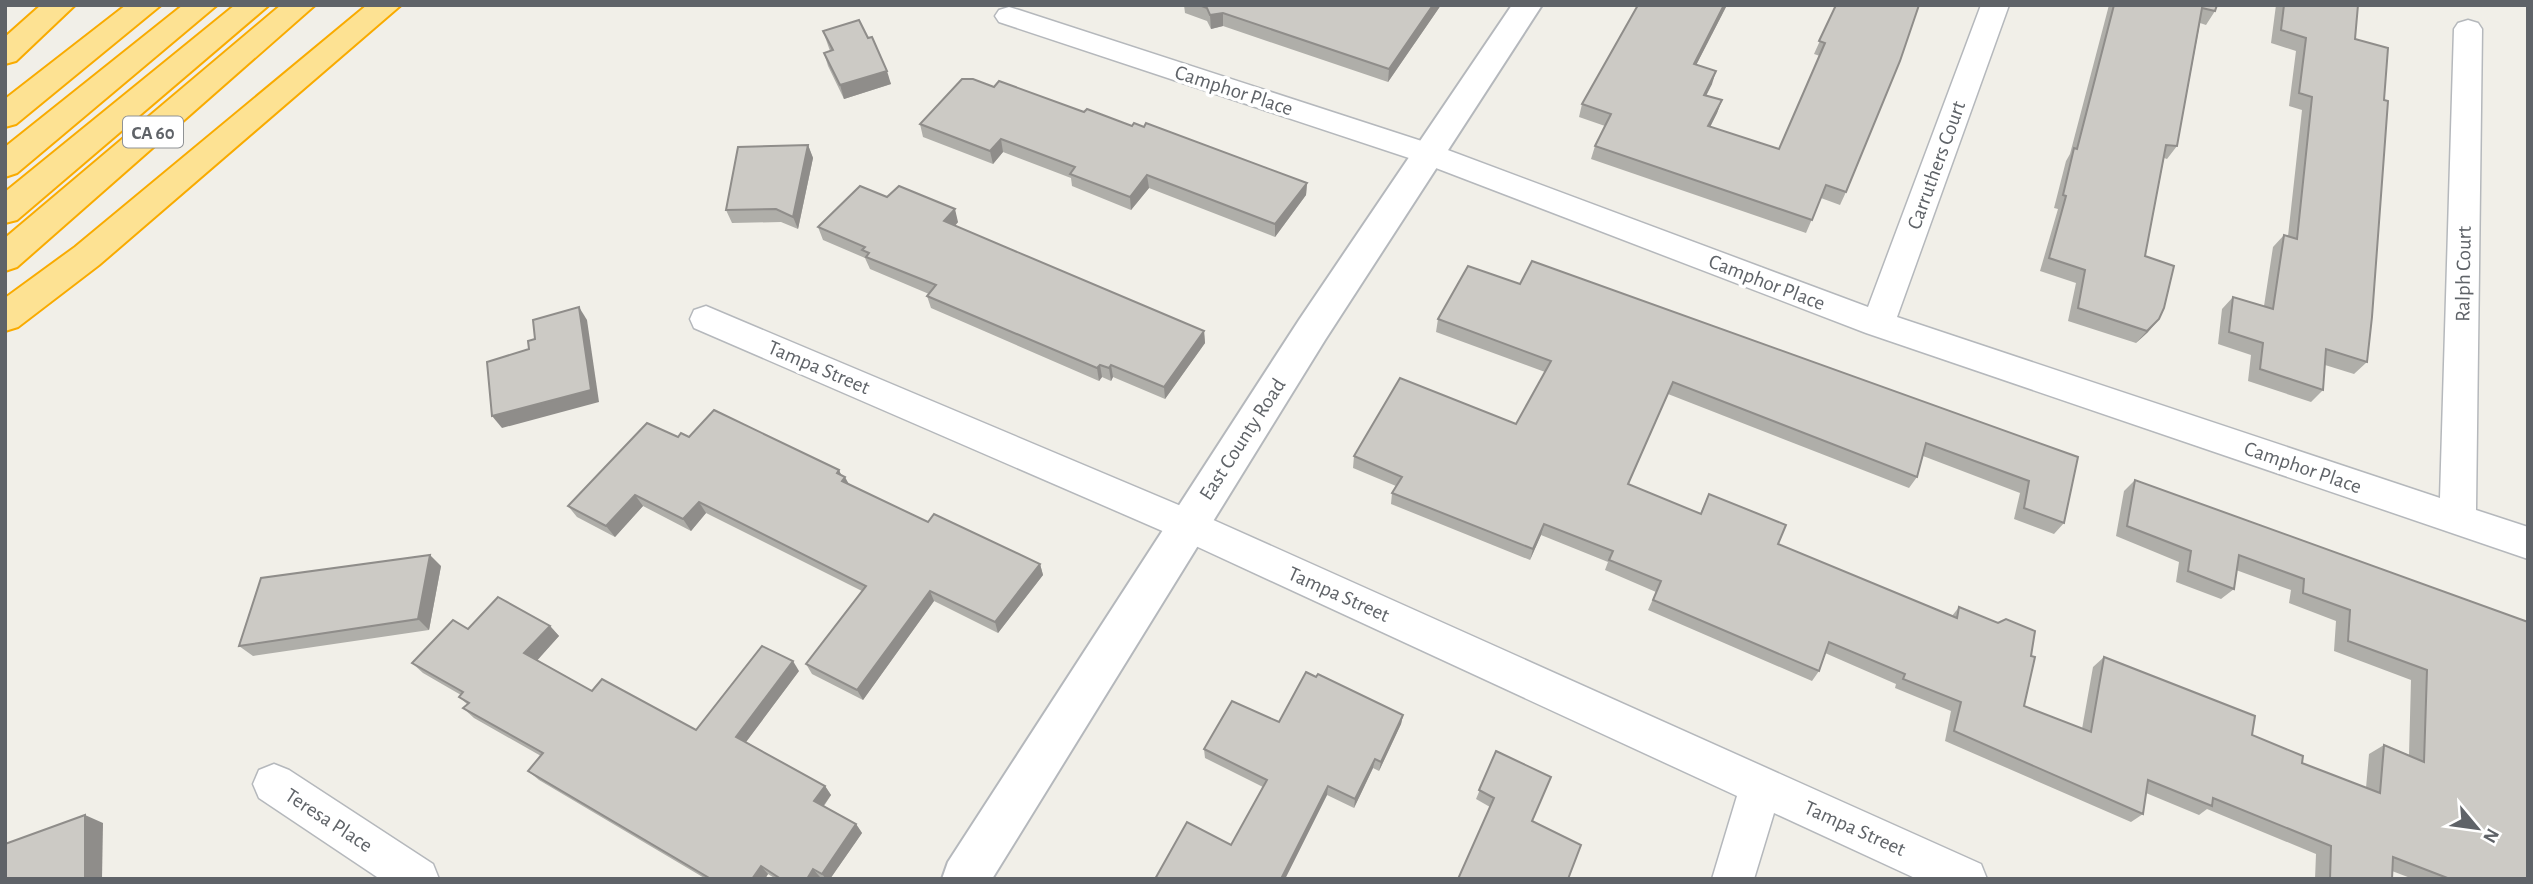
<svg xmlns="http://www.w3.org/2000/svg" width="2533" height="884" font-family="'Alegreya Sans',sans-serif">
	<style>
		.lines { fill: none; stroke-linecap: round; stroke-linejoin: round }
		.minor-casing { stroke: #b5b8bc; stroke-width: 3 }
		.tertiary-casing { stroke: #b5b8bc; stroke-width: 4 }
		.motorway-casing { stroke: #f9ab00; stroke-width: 4 }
		.minor { fill: #fff; fill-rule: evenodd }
		.tertiary { fill: #fff; fill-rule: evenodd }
		.motorway { fill: #fde293; fill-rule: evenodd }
		.wall { fill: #afaea9 }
		.shaded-wall { fill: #8f8d8a }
		.building { fill: #cccac5; stroke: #8f8d8a; stroke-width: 2 }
		.labels { text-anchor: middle; stroke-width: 7; stroke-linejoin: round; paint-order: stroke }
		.shield { fill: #fff; stroke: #8f9295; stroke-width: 2 }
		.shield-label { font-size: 19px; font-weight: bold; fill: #5f6368 }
		.street-label { font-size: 21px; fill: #5f6368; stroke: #fff }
	</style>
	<rect width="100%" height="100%" fill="#f1efe8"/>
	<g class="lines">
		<g class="minor-casing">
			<g id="minor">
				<polygon points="1981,5 2009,5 1897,317 2440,498 2454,29 2458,23 2468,20 2478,23 2482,29 2476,510 2528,527 2528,559 1866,333 1415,160 999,22 995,16 999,10 1009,7 1019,10 1437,146 1868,307"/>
				<polygon points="706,306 1200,514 1981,864 1987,879 1917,879 1774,813 1754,879 1712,879 1737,796 1174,536 694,328 690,319 694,310"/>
				<polygon points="274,764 289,770 433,864 439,879 380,879 259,798 253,784 259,770"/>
			</g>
		</g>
		<g class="tertiary-casing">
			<polygon id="tertiary" points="1512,5 1542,5 1325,340 992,879 942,879 948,862 1299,320"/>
		</g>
		<g class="motorway-casing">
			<g id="motorway">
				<polygon points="41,5 75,5 16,61 5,64 5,37"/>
				<polygon points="126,5 161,5 16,124 5,127 5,99"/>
				<polygon points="183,5 217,5 17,173 5,177 5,147"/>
				<polygon points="235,5 269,5 17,220 5,223 5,192"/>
				<polygon points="281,5 315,5 17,267 5,271 5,238"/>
				<polygon points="367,5 401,5 99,265 18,327 5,331 5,298 75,247"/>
			</g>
		</g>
		<use href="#minor" class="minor"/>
		<use href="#tertiary" class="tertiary"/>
		<use href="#motorway" class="motorway"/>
	</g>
	<g class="wall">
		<polygon points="1184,5 1441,5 1388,82 1223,26 1211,29 1207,21 1185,13"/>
		<polygon points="1638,5 1727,5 1696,65 1712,84 1706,95 1722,100 1717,113 1710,127 1779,149 1820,56 1814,54 1836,5 1846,192 1840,205 1821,198 1806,233 1591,159 1595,146 1605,126 1579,117 1582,104"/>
		<polygon points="2109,5 2217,5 2215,11 2206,25 2200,23 2177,146 2167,159 2164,158 2145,256 2148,332 2136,343 2068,321 2076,283 2040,271 2058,209 2054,208 2066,161 2070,154"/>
		<polygon points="2276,5 2358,5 2355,39 2367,362 2354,374 2325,365 2323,390 2311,402 2248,381 2251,355 2218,344 2222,309 2233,297 2264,306 2273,247 2284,235 2288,236 2302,110 2289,106 2296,51 2271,43"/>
		<polygon points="823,31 868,38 891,84 844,99 828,66 824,53 830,51"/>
		<polygon points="994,87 1132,126 1307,183 1306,195 1275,237 1149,188 1131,210 1072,186 1071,178 1003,152 993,164 923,137 920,124"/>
		<polygon points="808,145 813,158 798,229 781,222 732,223 726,210"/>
		<polygon points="887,197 958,222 955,226 1204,331 1205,343 1165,399 1113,377 1111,381 1102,377 1099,381 931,308 927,296 929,294 870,269 865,258 823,240 818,227"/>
		<polygon points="1520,284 2078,457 2064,523 2054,534 2014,519 2020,493 1923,456 1917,477 1909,488 1668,394 1628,485 1700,514 1709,494 1778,544 1952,616 1959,607 2031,656 2024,706 2082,729 2093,667 2104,657 2302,763 2366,788 2369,754 2384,745 2409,755 2411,680 2334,651 2336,621 2289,603 2291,590 2236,570 2234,589 2221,599 2176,582 2179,562 2116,536 2124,491 2135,480 2528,622 2528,879 2413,879 2392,871 2392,879 2315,879 2316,854 2207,809 2199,815 2146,793 2143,814 2131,822 1945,741 1951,711 1895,688 1896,684 1825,653 1819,671 1812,681 1648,610 1656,592 1605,570 1608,562 1541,535 1530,560 1391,504 1392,493 1396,486 1353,468 1354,456 1516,424 1545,372 1436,332 1438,319"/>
		<polygon points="678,437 689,437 839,470 841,475 849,484 928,522 1040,564 1043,575 998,633 934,601 863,700 812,674 806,664 862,591 706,513 691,531 643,506 615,537 577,517 568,506"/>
		<polygon points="441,566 429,630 253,656 239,646"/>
		<polygon points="550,626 559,636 537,660 592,691 696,730 799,671 746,742 825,786 831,795 824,806 856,824 862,833 830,879 823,879 820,877 819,879 776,879 768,874 765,879 706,879 539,780 528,771 541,756 474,718 463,708 467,704 459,697 461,695 423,673 412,663 468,629"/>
		<polygon points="1316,677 1403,715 1401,724 1379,771 1373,768 1354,808 1327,795 1285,879 1155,879 1231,845 1263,787 1205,758 1204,749 1279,722"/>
		<polygon points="1496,751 1532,821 1490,807 1476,799"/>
	</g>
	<g class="shaded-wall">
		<polygon points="1433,5 1441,5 1388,82 1389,69"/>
		<polygon points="1724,5 1727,5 1690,77 1694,64"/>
		<polygon points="1223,13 1223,26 1211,29 1210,15"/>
		<polygon points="887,71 891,84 844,99 840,85"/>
		<polygon points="1716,71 1712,84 1700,108 1704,95"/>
		<polygon points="1722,100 1717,113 1704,139 1708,126"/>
		<polygon points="1001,139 1003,152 993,164 990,151"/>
		<polygon points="808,145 813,158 798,229 793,217"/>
		<polygon points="1147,175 1149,188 1131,210 1130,197"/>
		<polygon points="1307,183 1306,195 1275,237 1275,224"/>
		<polygon points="955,209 958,222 948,234 944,221"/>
		<polygon points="579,307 587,320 599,402 502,428 492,416"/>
		<polygon points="2159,319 2148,332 2136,343 2147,331"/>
		<polygon points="1204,331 1205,343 1165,399 1164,387"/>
		<polygon points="1100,365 1102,377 1099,381 1097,368"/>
		<polygon points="1111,365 1113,377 1111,381 1109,368"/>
		<polygon points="839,470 843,479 845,477 851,488 847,493 837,473"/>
		<polygon points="635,495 643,506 615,537 606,526"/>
		<polygon points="699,502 706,513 691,531 683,519"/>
		<polygon points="1544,524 1541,535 1530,560 1533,549"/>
		<polygon points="430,555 441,566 429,630 418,619"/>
		<polygon points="1040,564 1043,575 998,633 995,622"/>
		<polygon points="930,591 934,601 863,700 857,690"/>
		<polygon points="550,626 559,636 534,664 524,653"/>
		<polygon points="793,661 799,671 743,746 736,737"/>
		<polygon points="1403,715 1401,724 1379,771 1381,762"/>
		<polygon points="1375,759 1373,768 1354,808 1355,799"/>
		<polygon points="825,786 831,795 821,809 814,801"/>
		<polygon points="1328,786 1327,795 1285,879 1281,879"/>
		<polygon points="85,815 103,823 102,879 85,879"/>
		<polygon points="856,824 862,833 830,879 826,879 822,874"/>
		<polygon points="761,866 768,874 765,879 752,879"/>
		<polygon points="813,869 820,877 819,879 807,879"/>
	</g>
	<g class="building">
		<polygon points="1199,5 1433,5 1389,69 1223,13 1210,15 1207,8"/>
		<polygon points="1638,5 1724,5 1694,64 1716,71 1704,95 1722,100 1708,126 1779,149 1825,43 1819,41 1836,5 1919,5 1900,61 1846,192 1826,185 1812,220 1595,146 1611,114 1582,104"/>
		<polygon points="2114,5 2217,5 2215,11 2202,8 2177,146 2166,145 2145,256 2174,266 2164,308 2159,319 2147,331 2078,308 2085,270 2049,258 2066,196 2063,195 2074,148 2077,149"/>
		<polygon points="2284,5 2358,5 2355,39 2388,48 2384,100 2388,101 2372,317 2367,362 2326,349 2323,390 2260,369 2263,343 2229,332 2233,297 2273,309 2284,235 2297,239 2312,97 2299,93 2306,38 2281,30"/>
		<polygon points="859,20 868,38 872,37 887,71 840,85 824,53 833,50 823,31"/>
		<polygon points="962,79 973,79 994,87 999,81 1084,112 1087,109 1132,126 1134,123 1144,127 1146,123 1307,183 1275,224 1147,175 1130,197 1070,174 1075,167 1001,139 990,151 920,124"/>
		<polygon points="808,145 793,217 776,209 726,210 738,147"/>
		<polygon points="860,186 887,197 899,186 955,209 944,221 1204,331 1164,387 1111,365 1109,368 1100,365 1097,368 927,296 936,285 866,257 869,253 862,250 865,247 818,227"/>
		<polygon points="1532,261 2078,457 2064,523 2024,508 2029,481 1926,443 1917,477 1673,382 1628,484 1701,514 1709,494 1786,525 1778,544 1957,618 1959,607 1998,623 2006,619 2035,631 2031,656 2035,657 2024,706 2091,732 2104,657 2255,716 2252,735 2303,756 2302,763 2380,793 2384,745 2424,762 2427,670 2348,641 2350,610 2303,593 2304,579 2239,555 2234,589 2188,571 2191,551 2127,526 2135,480 2528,622 2528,879 2450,879 2393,857 2392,879 2330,879 2331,846 2213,798 2212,806 2148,780 2143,814 1954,731 1961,702 1903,679 1905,674 1829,642 1819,671 1653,600 1661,581 1609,560 1613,551 1544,524 1533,549 1392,493 1402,477 1354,456 1400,378 1516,424 1551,361 1438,319 1468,266 1520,284"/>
		<polygon points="579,307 591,390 492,416 487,362 529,349 528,341 535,339 533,320"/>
		<polygon points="714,410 839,470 837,473 845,477 842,481 928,522 934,514 1040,564 995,622 930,591 857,690 806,664 866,586 699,502 683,519 635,495 606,526 568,506 647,423 678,437 681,433 689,437"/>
		<polygon points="430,555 418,619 239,646 261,578"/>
		<polygon points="498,597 550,626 524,653 592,691 602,679 696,730 762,646 793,661 736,737 825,786 814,801 856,824 822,874 813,869 807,879 781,879 761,866 752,879 711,879 528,771 543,753 463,708 469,703 459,697 463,692 412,663 453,620 468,629"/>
		<polygon points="1306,672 1316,677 1318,674 1403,715 1381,762 1375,759 1355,799 1328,786 1281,879 1155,879 1187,822 1231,845 1267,780 1204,749 1232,701 1279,722"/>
		<polygon points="1496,751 1551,777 1532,821 1581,845 1568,879 1458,879 1494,798 1479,790"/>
		<polygon points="85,815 85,879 5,879 5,844"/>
	</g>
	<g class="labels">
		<rect class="shield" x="123" y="116.5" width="60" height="31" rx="5"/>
		<g class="shield-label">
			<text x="153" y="139">CA 60</text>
		</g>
		<g class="street-label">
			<text transform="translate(1234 90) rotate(18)" y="7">Camphor Place</text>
			<text transform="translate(1936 165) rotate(-70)" y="7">Carruthers Court</text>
			<text transform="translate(2463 274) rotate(-89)" y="7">Ralph Court</text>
			<text transform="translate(1767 282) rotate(21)" y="7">Camphor Place</text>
			<text transform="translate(819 367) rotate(23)" y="7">Tampa Street</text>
			<text transform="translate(1242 439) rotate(-57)" y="7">East County Road</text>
			<text transform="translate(2303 467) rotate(19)" y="7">Camphor Place</text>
			<text transform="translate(1339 594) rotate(24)" y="7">Tampa Street</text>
			<text transform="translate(329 820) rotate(33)" y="7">Teresa Place</text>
			<text transform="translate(1855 828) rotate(24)" y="7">Tampa Street</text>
		</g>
	</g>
	<rect width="2533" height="884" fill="none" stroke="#5f6368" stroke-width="14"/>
	<g transform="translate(2477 828) rotate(119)" stroke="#ffffff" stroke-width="5" paint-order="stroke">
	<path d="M0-5L12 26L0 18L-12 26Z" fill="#5f6368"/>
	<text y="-10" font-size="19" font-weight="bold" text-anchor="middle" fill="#5f6368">N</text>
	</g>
</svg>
